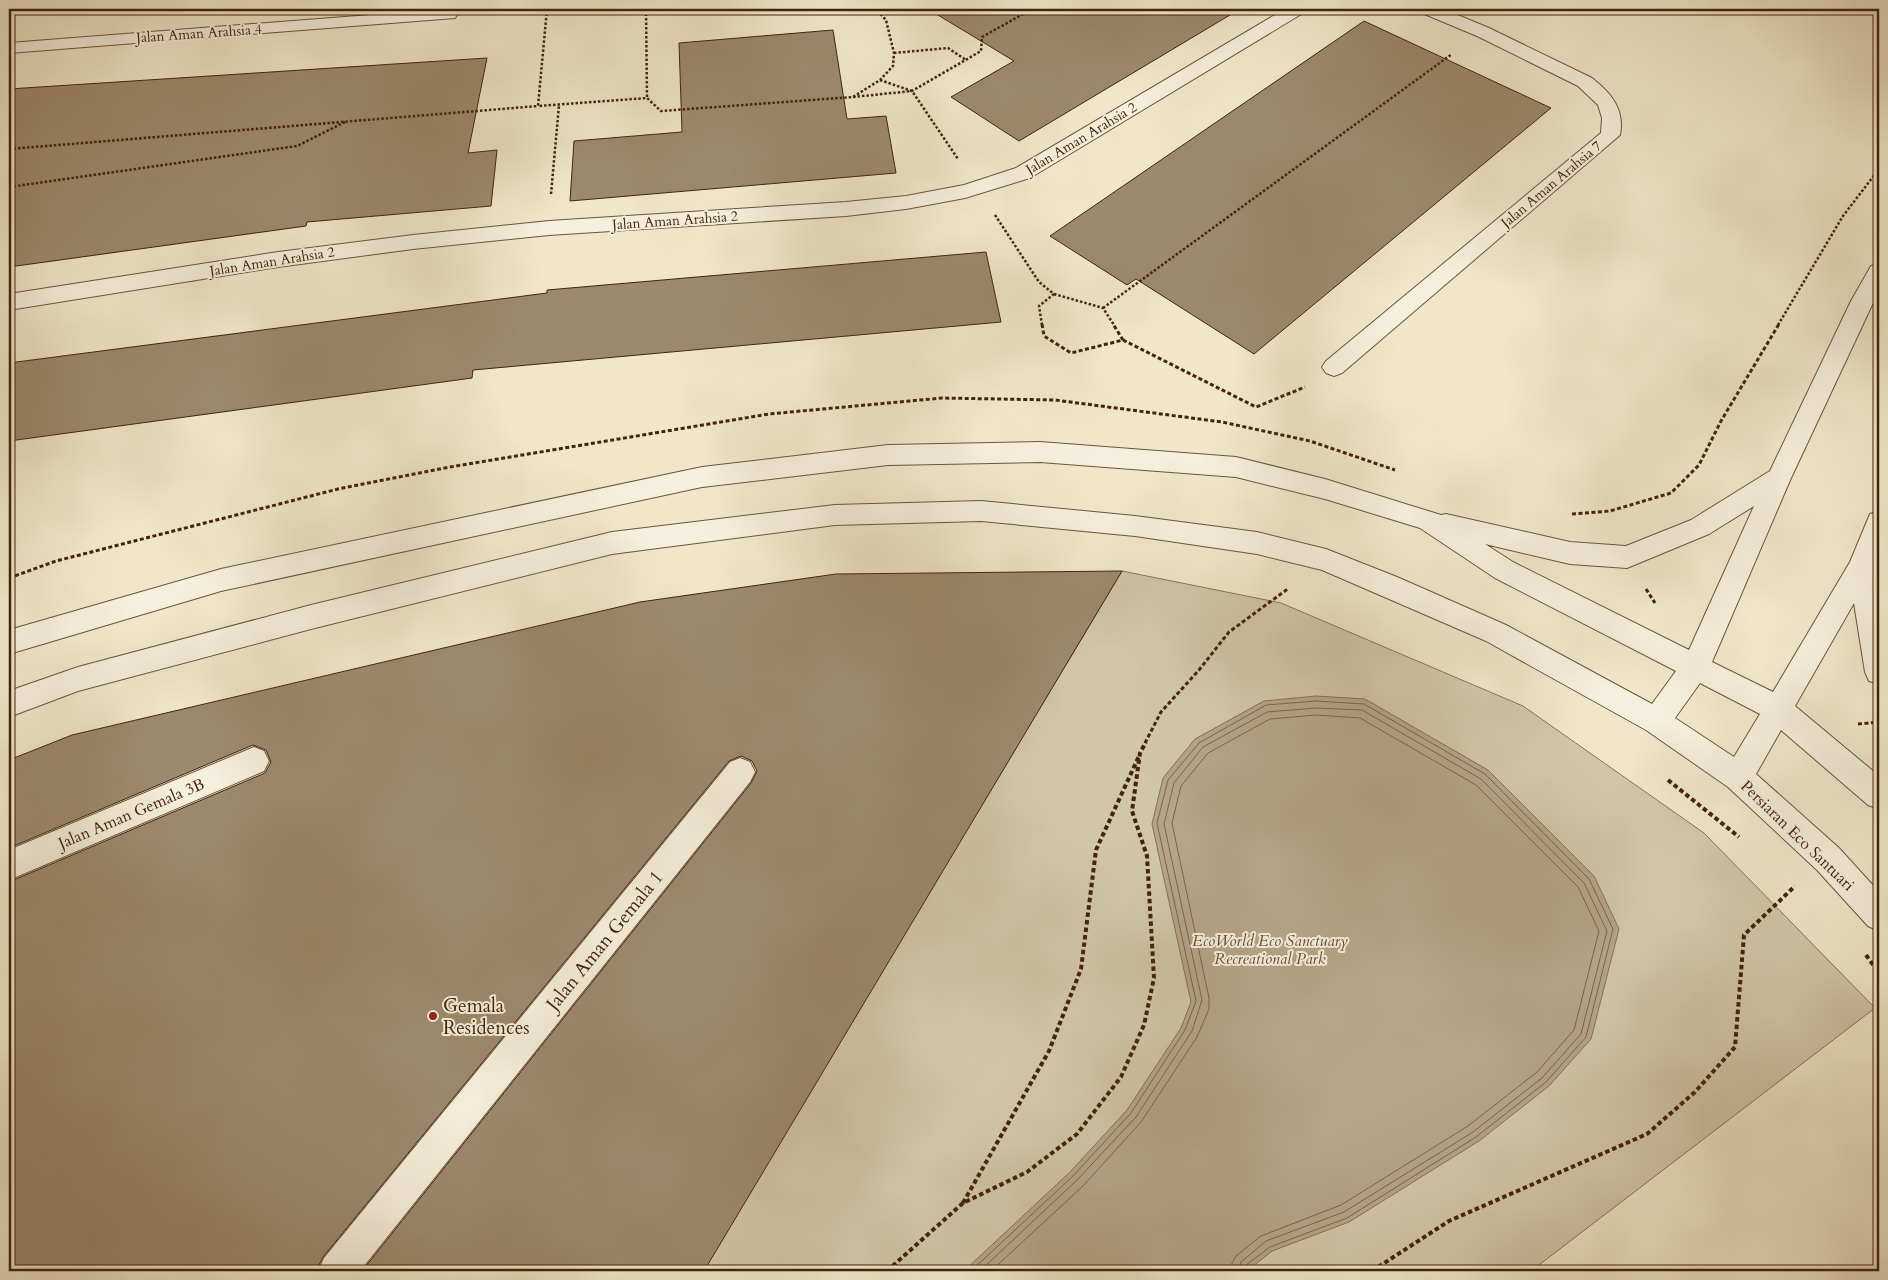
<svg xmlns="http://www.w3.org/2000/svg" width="1888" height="1280" font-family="Cardo,serif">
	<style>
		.green { fill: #d2c6aa; stroke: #8a745a }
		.water { fill: #b5a489; stroke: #877057 }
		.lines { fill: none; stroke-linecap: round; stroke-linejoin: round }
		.shore { stroke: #7c644a; stroke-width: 1 }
		.building { fill: #9c896e; stroke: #42230b }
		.minor-casing { stroke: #6e543b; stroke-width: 2 }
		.tertiary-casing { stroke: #6e543b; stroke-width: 2 }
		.path-far2 { stroke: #42230b; stroke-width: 2.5; stroke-dasharray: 2.5 2; stroke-linecap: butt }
		.path-far1 { stroke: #42230b; stroke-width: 3; stroke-dasharray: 4 2.5; stroke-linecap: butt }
		.path { stroke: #42230b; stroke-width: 4; stroke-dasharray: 4.5 3; stroke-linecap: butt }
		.minor { fill: #f5efdd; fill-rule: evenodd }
		.tertiary { fill: #f5efdd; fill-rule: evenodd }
		.poi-dot { fill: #8f2418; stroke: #f5efdd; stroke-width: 2 }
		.labels { text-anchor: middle; stroke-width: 4; stroke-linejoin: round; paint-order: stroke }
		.far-street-label { font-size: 14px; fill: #42230b; stroke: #f5efdd }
		.street-label { font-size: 16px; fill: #42230b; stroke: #f5efdd }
		.park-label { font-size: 16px; font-style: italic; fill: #664c33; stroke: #f5efdd }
		.near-street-label { font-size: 19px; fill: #42230b; stroke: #f5efdd }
		.near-poi-label { font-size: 19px; fill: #42230b; stroke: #f5efdd; text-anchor: start }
	</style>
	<rect width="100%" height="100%" fill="#f0e7ca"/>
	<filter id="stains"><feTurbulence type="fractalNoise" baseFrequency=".004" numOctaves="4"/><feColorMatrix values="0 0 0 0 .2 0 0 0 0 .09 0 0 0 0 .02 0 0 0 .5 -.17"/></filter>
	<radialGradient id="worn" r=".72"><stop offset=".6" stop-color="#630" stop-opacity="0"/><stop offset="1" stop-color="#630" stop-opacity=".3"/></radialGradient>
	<path class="green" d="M1122,571l159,32 242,103 181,127 171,175 -344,263h-835c139,-235 287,-465 426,-700z"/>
	<polygon class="water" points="1316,696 1365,699 1488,770 1594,876 1619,929 1591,1039 1549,1086 1479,1141 1349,1222 1272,1251 1247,1271 964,1271 1070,1172 1127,1110 1181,1028 1191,1002 1152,824 1163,778 1195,739 1264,701"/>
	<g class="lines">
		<g class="shore">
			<polyline points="971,1271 1073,1176 1131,1113 1185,1030 1196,1001 1157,823 1168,780 1199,743 1266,705 1316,701 1364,704 1485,774 1589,879 1613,929 1586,1037 1546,1082 1476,1137 1347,1218 1270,1247 1246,1265 1244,1271"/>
			<polyline points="980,1271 1077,1180 1136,1117 1192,1031 1202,1000 1164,824 1174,783 1203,747 1267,712 1316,708 1362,710 1481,779 1584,883 1607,931 1581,1034 1542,1078 1473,1132 1344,1212 1266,1241 1241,1262 1238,1271"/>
			<polyline points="991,1271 1083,1186 1141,1122 1197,1037 1209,1009 1209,998 1172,823 1181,786 1208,753 1270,719 1316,715 1360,718 1476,785 1578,887 1599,931 1574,1030 1537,1072 1468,1126 1341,1205 1261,1236 1236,1256 1232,1263 1231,1271"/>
		</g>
	</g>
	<g class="building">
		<polygon points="928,9 1240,9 1019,141 951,97 1014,61"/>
		<polygon points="1364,21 1551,108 1254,354 1136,279 1127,285 1050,236"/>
		<polygon points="833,30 847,119 886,116 896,173 570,201 574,141 682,132 679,43"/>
		<polygon points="487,58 468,153 497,150 491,206 307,222 306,226 9,267 9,89"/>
		<polygon points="986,252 1001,322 473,370 472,378 9,441 9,363 547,293 547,290"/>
		<polygon points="1122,571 704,1271 362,1271 751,783 757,771 752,761 741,756 729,761 323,1257 316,1271 9,1271 9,882 265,773 271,762 266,750 253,745 9,848 9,760 72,735 640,602 836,574"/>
	</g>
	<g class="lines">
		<g class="minor-casing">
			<g id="minor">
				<polygon points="448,9 455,10 458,14 455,18 9,53 9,43"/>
				<polygon points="1285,9 1306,9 1303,13 1030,178 965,198 906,209 846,216 549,235 413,249 278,267 9,310 9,294 278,252 413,235 549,221 846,202 906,196 964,185 1016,168"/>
				<path d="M1419,9h24l46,19 103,50c19,15 33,31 28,57l-278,238 -8,3 -8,-3 -4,-6 4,-6 275,-228 1,-15 -4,-13 -20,-19 -101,-50 -55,-23z"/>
				<polygon points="254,747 264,751 269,761 264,771 9,880 9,850"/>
				<polygon points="740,758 750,762 755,772 750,782 360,1271 318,1271 324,1258 730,762"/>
			</g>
		</g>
		<g class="tertiary-casing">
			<path id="tertiary" d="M1879,264v26l-88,188 -79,184 61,30 77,-130 20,-48 9,-3v44l-4,11 4,24v94l-10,-3 -4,-9 -11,-69 -59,103 84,70v33l-11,-4 -87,-75 -25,44 83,74 40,44v39l-11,-5 -51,-56 -89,-83 -82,-57 -160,-89 -164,-71 -65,-16 -122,-18 -154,-15 -146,4 -223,29 -301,75 -233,62 -69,26v-26l69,-24 233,-62 301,-73 223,-27 146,-4 154,15 122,16 69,17 71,28 109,48 146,79 24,-33 -181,-93 -75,-50 -95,-29 -89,-22 -196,-15 -152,3 -186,22 -481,104 -212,63v-24l212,-61 481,-102 186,-22 152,-3 196,15 89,22 116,36 5,-1 124,28 56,4 65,-26 79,-49 81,-170 20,-35zM1754,506l-65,144 -176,-88 -28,-18 85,20 57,4 82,-34zM1700,683l60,31 -26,43 -59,-39z"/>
		</g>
		<g class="path-far2">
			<polyline points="547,9 538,106 647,98 661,111 853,97 880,80 893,66 894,53 886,20 876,9"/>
			<polyline points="646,9 647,98"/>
			<polyline points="894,53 948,48 966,60"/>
			<polyline points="880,80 912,91 958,159"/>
			<polyline points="853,97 912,91 981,51 982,37 1032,9"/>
			<polyline points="9,149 538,106"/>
			<polyline points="9,187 297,146 345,122"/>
			<polyline points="551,194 559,105"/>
			<polyline points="995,215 1039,282 1054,294"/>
			<polyline points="1054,294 1103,308 1114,325"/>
			<polyline points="1103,308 1452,54"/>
			<polyline points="1042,325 1039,306 1054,294"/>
			<polyline points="1778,325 1843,216 1879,169"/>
		</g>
		<g class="path-far1">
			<polyline points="1042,324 1044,336 1071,353 1123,340 1113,324"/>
			<polyline points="1123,340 1256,407 1305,387"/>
			<polyline points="1572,514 1610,511 1671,493 1699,465 1721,421 1779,324"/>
			<polyline points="9,578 56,561 338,489 450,467 769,414 942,398 1055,400 1222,422 1310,441 1395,470"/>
			<polyline points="1646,589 1655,603"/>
			<polyline points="1858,724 1879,722"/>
			<polyline points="1145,743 1161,712 1199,670 1229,632 1289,588"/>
		</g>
		<g class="path">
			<polyline points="1668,780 1739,837"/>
			<polyline points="1866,955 1879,973"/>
			<polyline points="963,1203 1049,1051 1081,969 1096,850 1139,756"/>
			<polyline points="887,1271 963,1203 1027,1172 1077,1134 1121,1077 1144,1025 1154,978 1147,856 1132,811 1140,753 1146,742"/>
			<polyline points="1372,1271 1449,1221 1647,1134 1695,1092 1735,1047 1744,935 1795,886"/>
		</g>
		<use href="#minor" class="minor"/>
		<use href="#tertiary" class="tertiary"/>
	</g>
	<circle class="poi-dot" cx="433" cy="1016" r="5"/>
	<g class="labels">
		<g class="far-street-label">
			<text transform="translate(199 33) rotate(-4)" y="5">Jalan Aman Arahsia 4</text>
			<text transform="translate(1081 138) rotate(-31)" y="5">Jalan Aman Arahsia 2</text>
			<text transform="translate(1551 184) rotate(-40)" y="5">Jalan Aman Arahsia 7</text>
			<text transform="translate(675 220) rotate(-4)" y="5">Jalan Aman Arahsia 2</text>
			<text transform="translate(272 261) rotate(-9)" y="5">Jalan Aman Arahsia 2</text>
		</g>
		<g class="street-label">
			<text transform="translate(131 813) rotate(-23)" y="6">Jalan Aman Gemala 3B</text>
			<text transform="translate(1798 835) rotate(44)" y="6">Persiaran Eco Santuari</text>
		</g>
		<g class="park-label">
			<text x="1270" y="946">EcoWorld Eco Sanctuary<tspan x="1270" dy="18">Recreational Park</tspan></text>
		</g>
		<g class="near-street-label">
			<text transform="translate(604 940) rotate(-51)" y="7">Jalan Aman Gemala 1</text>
		</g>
		<g class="near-poi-label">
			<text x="443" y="1012">Gemala<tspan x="443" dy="22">Residences</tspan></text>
		</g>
	</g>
	<rect width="1888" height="1280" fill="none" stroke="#f0e7ca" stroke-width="30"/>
	<rect x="10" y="10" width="1868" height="1260" fill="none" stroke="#42230b" stroke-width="2.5"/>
	<rect x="15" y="15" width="1858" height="1250" fill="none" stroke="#42230b"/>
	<rect width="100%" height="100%" filter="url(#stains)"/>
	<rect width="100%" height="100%" fill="url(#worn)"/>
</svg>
